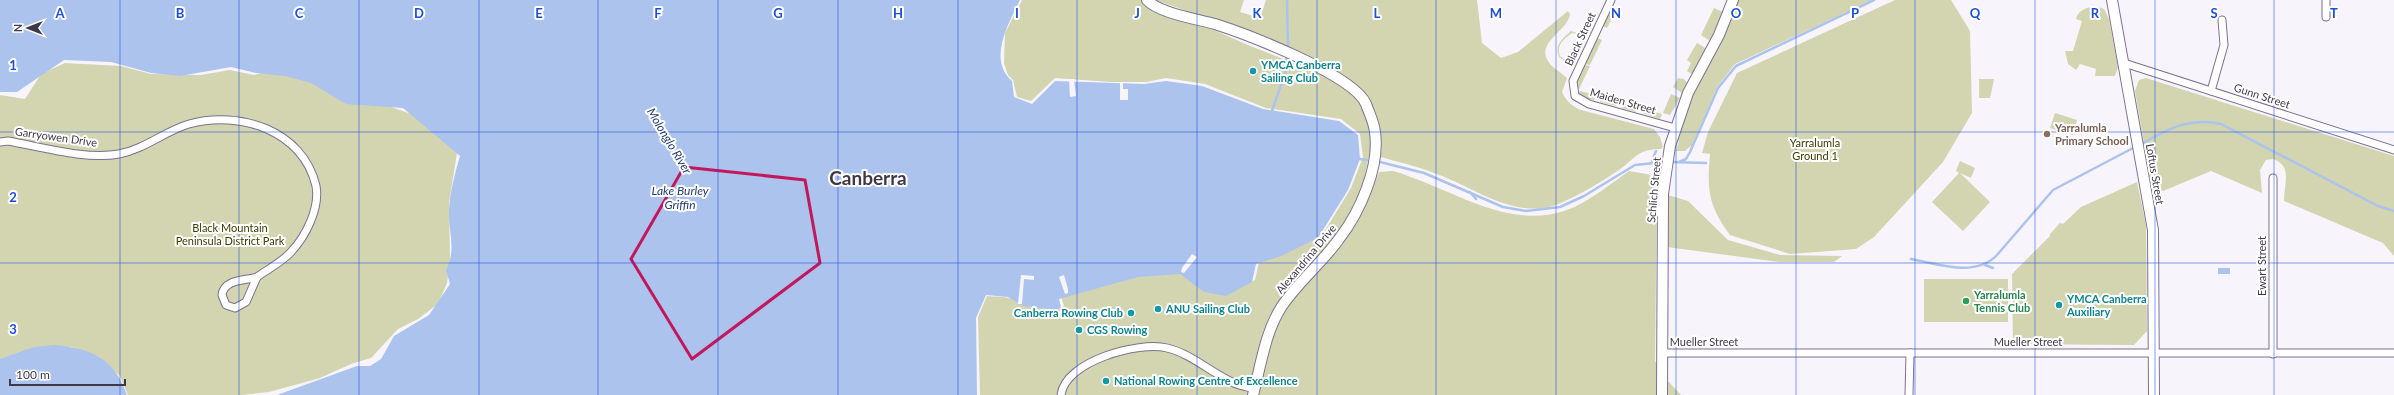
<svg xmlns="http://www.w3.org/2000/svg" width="2394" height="395" font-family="Lato,sans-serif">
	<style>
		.green { fill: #d2d5af }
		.water { fill: #acc3ee }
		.pier { fill: #f7f4fc }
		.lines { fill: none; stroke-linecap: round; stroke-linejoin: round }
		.stream { stroke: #acc3ee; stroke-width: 2.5 }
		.street-casing { stroke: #7d7190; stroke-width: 9 }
		.secondary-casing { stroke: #7d7190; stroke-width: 12 }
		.street { stroke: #fff; stroke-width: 7 }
		.secondary { stroke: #fff; stroke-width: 10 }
		.marked { fill: none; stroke: #c2185b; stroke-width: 3; stroke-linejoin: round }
		.grid { fill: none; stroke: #1d4ed8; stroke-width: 1; stroke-opacity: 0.55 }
		.culture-dot { fill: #0f9aa8; stroke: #fff; stroke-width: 1.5 }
		.education-dot { fill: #8d6e63; stroke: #fff; stroke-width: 1.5 }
		.leisure-dot { fill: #2e9e5b; stroke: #fff; stroke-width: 1.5 }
		.labels { text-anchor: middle; stroke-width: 4; stroke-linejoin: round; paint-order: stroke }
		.street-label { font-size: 11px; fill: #3e3947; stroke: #fff }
		.culture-label { font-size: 11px; font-weight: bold; fill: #0d838f; stroke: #fff; text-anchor: start }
		.education-label { font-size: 11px; font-weight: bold; fill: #785e54; stroke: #fff; text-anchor: start }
		.park-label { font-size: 11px; fill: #3b3c00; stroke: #fff }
		.leisure-label { font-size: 11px; font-weight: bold; fill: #27864d; stroke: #fff; text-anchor: start }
		.water-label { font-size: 12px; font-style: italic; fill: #233c71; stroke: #fff }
		.town-label { font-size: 19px; font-weight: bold; fill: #3e3947; stroke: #fff }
		.grid-label { font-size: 13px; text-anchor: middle; font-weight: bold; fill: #1d4ed8; stroke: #fff; stroke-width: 4; stroke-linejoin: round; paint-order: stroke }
	</style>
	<rect width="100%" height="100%" fill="#f7f4fc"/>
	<g class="green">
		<path d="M1022,0h124l102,45 76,30 22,14 12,12 10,16 4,24 -10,48 -11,26 -16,23 -42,46 -44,111h-269l-2,-78 9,-21c7,1 15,0 22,2 16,4 39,16 55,8l-3,-9 78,-22 42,-3 47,22 27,-14 4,-18 62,-25 30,-49 12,-31 -3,-23 -19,-15 -75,-11 -61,-24 -39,-6 -19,4h-36l-56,-4 -24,23 -14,-4 -4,-17 -5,-5 -4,-12 1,-30z"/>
		<path d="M1154,0h90l-4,12 20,6 6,-18h211l5,43 19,15 17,-6 50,-41 2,3c-2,17 -34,28 -22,47 5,8 13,11 19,17l-5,14c4,9 10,14 19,18l73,19 6,8 3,10 -2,2c-24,0 -25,9 -42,21 -18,12 -50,32 -70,37 -39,8 -72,-17 -107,-31 -19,-8 -40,-13 -61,-19 2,-26 -3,-46 -19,-66l-110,-59z"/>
		<polygon points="1739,0 1872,0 1735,64 1717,87 1692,145 1685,151 1676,151 1679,141 1677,140 1692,95 1723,38"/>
		<path d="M1895,0h56l19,31 2,82 -29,49 -69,75 -18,12 -66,5 -60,-19c-22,-30 -23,-45 -20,-81l-8,-1 6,-21 29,-59z"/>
		<path d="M2095,6l9,3 5,10 9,48 -3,9h-20l1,-7 -16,-5 -4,6 -8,-6 -3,-13h8l9,-30 -6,-2c2,-9 10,-11 19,-13z"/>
		<polygon points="1714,8 1723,12 1710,41 1701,35"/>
		<polygon points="1609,14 1613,16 1607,28 1603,26"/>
		<path d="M1571,31l8,3 -7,-1c-8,6 -16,12 -12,23l9,7 -9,-5c-7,-12 3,-20 11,-27z"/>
		<polygon points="1597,38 1602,40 1590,65 1585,64"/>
		<polygon points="1697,43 1707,49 1692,74 1687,71 1691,63 1687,60"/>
		<polygon points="65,63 121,66 151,74 201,75 230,70 254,75 281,68 428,120 457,153 449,203 450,260 447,283 438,304 418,319 398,329 371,358 351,364 320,378 269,392 241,395 128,395 120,376 98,357 71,347 0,363 0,95 25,99 41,74"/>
		<polygon points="1585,65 1590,66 1579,89 1576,88 1577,81"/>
		<polygon points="1678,78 1684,79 1687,83 1682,93 1673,87"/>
		<path d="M2146,78l248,78v100l-11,-13 -99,-42c0,-18 9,-35 -11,-42l-7,1 -6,10 2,23 -51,-22 -48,20 -11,-1 -17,-99 4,-11z"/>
		<polygon points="1979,79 1994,79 1990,98 1979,98"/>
		<polygon points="1580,91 1596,95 1594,100 1583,98 1578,93"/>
		<polygon points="1671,94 1680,98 1670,115 1663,113"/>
		<polygon points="1601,96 1616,101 1616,106 1600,102"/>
		<polygon points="1623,103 1636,107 1636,112 1622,108"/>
		<polygon points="1642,108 1662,114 1660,119 1642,113"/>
		<polygon points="2055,113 2077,120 2073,135 2050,128"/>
		<polygon points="1960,161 1975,168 1971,178 1960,173 1990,202 1963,231 1932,202 1959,173 1956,171"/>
		<path d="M1393,171c56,16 112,59 171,40 19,-5 48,-28 65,-40l18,3 10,5 -2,182 12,19 14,15h-423c6,-30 13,-66 31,-92 16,-21 37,-38 53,-58 17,-23 27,-48 37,-73z"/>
		<polygon points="2137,182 2146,225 2147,331 2134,345 2013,344 2012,274 2050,236 2050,234 2060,223 2063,224 2081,207"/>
		<polygon points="1668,195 1688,201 1728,240 1780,255 1842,256 1834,262 1779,262 1667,247"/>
		<rect x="1924" y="279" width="84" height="43"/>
	</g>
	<g class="water">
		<path d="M0,0h1020c-11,23 -33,60 -8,81l2,16 18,7 23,-23 89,3 22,-3 36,5 61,23 76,12 19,14 2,24 -12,31 -30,48 -37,18 -25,8 -4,18 -26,14 -22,-4 -24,-18 -42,3 -79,22 2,8 -5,3 -32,-4 -16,-9 -22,-2 -10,23 1,77h-700l80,-29h13l11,-7 13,-23 35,-21 21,-31 -4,-14c11,-21 2,-38 3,-60 1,-18 6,-37 11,-54l-57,-48 -57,-4 -35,-21 -26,-7 -29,-3 -25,-6 -51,9 -29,-3 -40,-11 -47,-2 -47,32h-17z"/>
		<rect x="2218" y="268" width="12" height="6"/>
		<path d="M55,345c37,4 59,13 72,50h-127v-36l34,-12z"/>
	</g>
	<g class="pier">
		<polygon points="1069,79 1074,79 1076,96 1070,97"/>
		<polygon points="1120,82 1123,82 1123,89 1128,89 1128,100 1120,100"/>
		<polygon points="1192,254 1197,257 1184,273 1181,272 1182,268"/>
		<polygon points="1021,275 1034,276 1034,280 1024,279 1022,304 1018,304"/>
		<polygon points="1064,275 1068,289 1068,293 1065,294 1059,277"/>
	</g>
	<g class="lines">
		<g class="stream">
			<polyline points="1287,0 1288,49"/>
			<polyline points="1272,111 1285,73 1287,54"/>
			<path d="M2141,144c27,-15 48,-27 80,-20l157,82 16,5"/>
			<polyline points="1360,159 1367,160"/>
			<polyline points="1652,161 1656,151"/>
			<polyline points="1380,162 1424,173 1503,207 1526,211 1560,207 1584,196 1635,165 1664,162"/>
			<polyline points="1671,162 1706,163"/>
			<polyline points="1679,162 1686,159 1690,152 1718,88 1736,66 1874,0"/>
			<polyline points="1470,192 1476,199"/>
			<path d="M1911,259c27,5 64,19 86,-4l56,-65 82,-43"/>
			<polyline points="1985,265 1993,268"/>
		</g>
		<g class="street-casing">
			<g id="street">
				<polyline points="1611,0 1573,81 1575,96 1589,104 1675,128"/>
				<polyline points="2326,0 2326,17"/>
				<polyline points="2124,63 2394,150"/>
				<polyline points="2211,91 2224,45 2222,20"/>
				<path d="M0,142l8,-1c34,6 78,19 111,13 26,-5 46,-23 70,-30 50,-14 114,6 127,62 4,22 -10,50 -25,66 -9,10 -23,17 -34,25"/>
				<polyline points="2273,178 2273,354"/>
				<path d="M257,277l-11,25 -11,6 -9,-3 -4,-10c2,-16 22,-14 35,-18z"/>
				<polyline points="1662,353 2394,353"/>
				<path d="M1061,395c4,-34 78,-54 106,-47 25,6 44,25 67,35 7,3 14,4 21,6"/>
				<polyline points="1909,395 1910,353"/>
			</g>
		</g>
		<g class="secondary-casing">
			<g id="secondary">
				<path d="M1147,0c12,13 50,19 68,24 31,10 139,51 151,80 3,9 8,18 9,28 5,35 -15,80 -36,107 -17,24 -40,42 -57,67 -17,26 -21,59 -29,89"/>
				<polyline points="2112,0 2153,230 2154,395"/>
				<polyline points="1662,395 1663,194 1670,146 1688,93 1719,35 1733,0"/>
			</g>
		</g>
		<use href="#street" class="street"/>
		<use href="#secondary" class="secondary"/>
	</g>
	<path class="marked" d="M684,167l121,13 15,83 -128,96 -61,-100z"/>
	<path class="grid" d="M120,0v395M239,0v395M359,0v395M479,0v395M598,0v395M718,0v395M838,0v395M958,0v395M1077,0v395M1197,0v395M1317,0v395M1436,0v395M1556,0v395M1676,0v395M1796,0v395M1915,0v395M2035,0v395M2155,0v395M2274,0v395M0,132h2394M0,263h2394"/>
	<g class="culture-dot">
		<circle cx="1253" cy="71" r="4"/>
		<circle cx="2059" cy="305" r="4"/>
		<circle cx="1158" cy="309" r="4"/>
		<circle cx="1131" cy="313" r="4"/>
		<circle cx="1079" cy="330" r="4"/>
		<circle cx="1106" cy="381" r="4"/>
	</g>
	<circle class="education-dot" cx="2047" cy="134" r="4"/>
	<circle class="leisure-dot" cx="1966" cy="301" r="4"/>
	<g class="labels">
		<g class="street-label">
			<text transform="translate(1580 39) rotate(-65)" y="4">Black Street</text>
			<text transform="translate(2262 96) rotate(18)" y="4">Gunn Street</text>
			<text transform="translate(1623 101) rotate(16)" y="4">Maiden Street</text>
			<text transform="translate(56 137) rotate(8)" y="4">Garryowen Drive</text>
			<text transform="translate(2155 174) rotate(80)" y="4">Loftus Street</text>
			<text transform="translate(1654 190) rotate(-85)" y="4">Schlich Street</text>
			<text transform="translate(1306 259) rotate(-50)" y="4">Alexandrina Drive</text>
			<text transform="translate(2262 266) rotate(-90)" y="4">Ewart Street</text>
			<text x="1704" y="346">Mueller Street</text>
			<text x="2028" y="346">Mueller Street</text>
		</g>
		<g class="culture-label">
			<text x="1261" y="69">YMCA Canberra<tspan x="1261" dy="13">Sailing Club</tspan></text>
			<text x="2067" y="303">YMCA Canberra<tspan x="2067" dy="13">Auxiliary</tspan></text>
			<text x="1166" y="313">ANU Sailing Club</text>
			<text x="1123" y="317" text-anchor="end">Canberra Rowing Club</text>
			<text x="1087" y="334">CGS Rowing</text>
			<text x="1114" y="385">National Rowing Centre of Excellence</text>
		</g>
		<g class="education-label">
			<text x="2055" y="132">Yarralumla<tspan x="2055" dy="13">Primary School</tspan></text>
		</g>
		<g class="park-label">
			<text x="1815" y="147">Yarralumla<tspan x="1815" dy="13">Ground 1</tspan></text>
			<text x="230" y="232">Black Mountain<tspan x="230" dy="13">Peninsula District Park</tspan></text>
		</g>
		<g class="leisure-label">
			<text x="1974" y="299">Yarralumla<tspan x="1974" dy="13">Tennis Club</tspan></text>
		</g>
		<g class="water-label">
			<text transform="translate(669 141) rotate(59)" y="4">Molonglo River</text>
			<text x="680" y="195">Lake Burley<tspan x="680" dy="14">Griffin</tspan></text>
		</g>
		<g class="town-label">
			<text x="868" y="185">Canberra</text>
		</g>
	</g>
	<g class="grid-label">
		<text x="60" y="18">A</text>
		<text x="180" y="18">B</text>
		<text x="299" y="18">C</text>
		<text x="419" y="18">D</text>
		<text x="539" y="18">E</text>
		<text x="658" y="18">F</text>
		<text x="778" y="18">G</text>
		<text x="898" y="18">H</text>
		<text x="1017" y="18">I</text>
		<text x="1137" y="18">J</text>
		<text x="1257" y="18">K</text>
		<text x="1377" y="18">L</text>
		<text x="1496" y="18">M</text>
		<text x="1616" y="18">N</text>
		<text x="1736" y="18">O</text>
		<text x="1855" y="18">P</text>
		<text x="1975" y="18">Q</text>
		<text x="2095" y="18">R</text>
		<text x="2214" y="18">S</text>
		<text x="2334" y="18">T</text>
		<text x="13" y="70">1</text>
		<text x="13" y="202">2</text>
		<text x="13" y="334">3</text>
	</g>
	<g transform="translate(28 28) rotate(270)" stroke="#ffffff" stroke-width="3" paint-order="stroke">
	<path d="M0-3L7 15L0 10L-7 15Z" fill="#3e3947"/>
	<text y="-6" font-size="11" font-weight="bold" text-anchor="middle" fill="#3e3947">N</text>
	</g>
	<path d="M10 379v6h115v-6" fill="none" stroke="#3e3947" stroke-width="2"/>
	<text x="16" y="379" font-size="12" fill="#3e3947" stroke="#ffffff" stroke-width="3" paint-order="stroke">100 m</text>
</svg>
